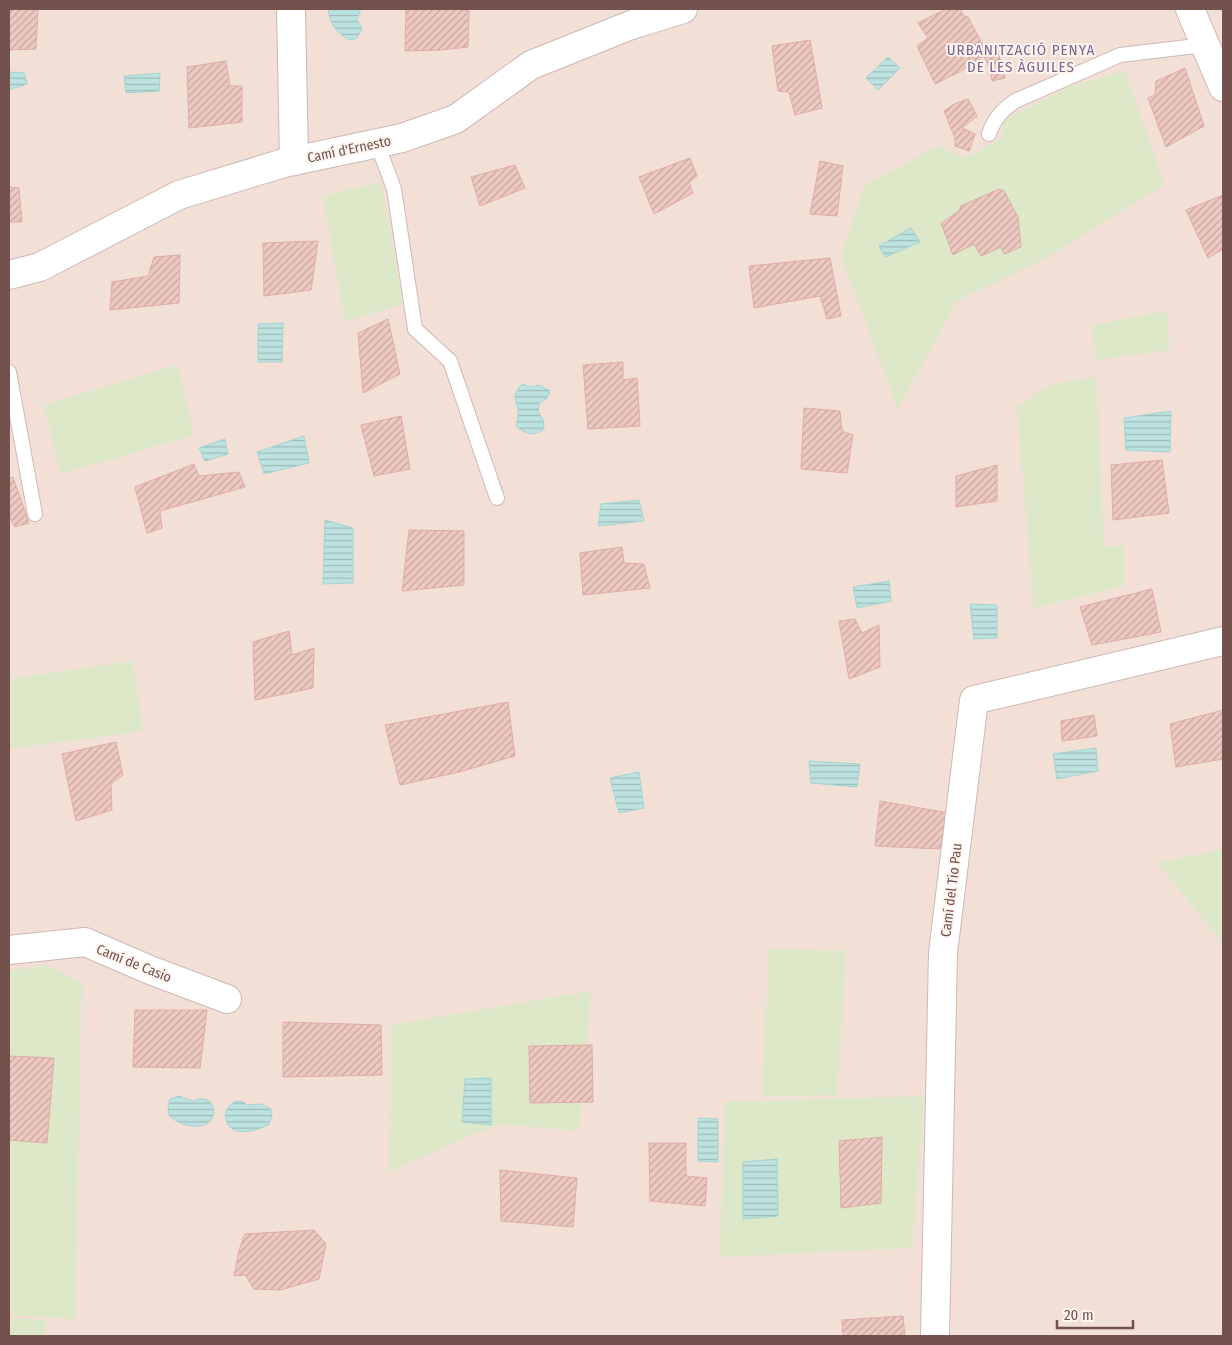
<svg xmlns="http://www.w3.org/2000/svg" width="1232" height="1345" font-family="'Fira Sans Condensed',sans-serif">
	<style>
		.residential { fill: #f2e0d7 }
		.green { fill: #dce8c7 }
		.water { fill: url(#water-rules); stroke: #a4d4d1 }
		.building { fill: url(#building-hatch); stroke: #e0aca3 }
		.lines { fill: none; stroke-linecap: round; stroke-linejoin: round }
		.lane-casing { stroke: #ceb8b2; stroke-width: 16 }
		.street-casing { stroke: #ceb8b2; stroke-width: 30 }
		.lane { stroke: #fff; stroke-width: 14 }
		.street { stroke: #fff; stroke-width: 28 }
		.labels { text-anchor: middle; stroke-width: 4; stroke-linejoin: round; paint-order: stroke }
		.street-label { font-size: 14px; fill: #73524e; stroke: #fef4ee }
		.neighbourhood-label { font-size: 15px; letter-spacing: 1px; fill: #78668f; stroke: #fef4ee }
	</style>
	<defs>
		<pattern id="water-rules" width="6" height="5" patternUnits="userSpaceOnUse" patternTransform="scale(1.25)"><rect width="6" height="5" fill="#bde3e0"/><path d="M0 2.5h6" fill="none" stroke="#9ebbb8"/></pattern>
		<pattern id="building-hatch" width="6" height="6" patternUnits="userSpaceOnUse" patternTransform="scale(1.25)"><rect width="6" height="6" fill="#eec9c1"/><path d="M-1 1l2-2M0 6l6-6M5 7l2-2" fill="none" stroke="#c5a69f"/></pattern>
	</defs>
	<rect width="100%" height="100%" fill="#fbefe8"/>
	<rect class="residential" x="9" y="9" width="1214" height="1327"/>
	<g class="green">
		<polygon points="1125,71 1164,185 1048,257 957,301 898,409 841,256 864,186 938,146 966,158 1002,138 1001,121 1071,86"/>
		<polygon points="381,182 403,304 345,322 323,196"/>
		<polygon points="1168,311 1170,350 1096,360 1092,325"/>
		<polygon points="177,365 194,435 61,474 44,405"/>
		<polygon points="1096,377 1104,547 1124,545 1124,586 1034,608 1017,407 1050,385"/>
		<polygon points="133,661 143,731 9,749 9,679"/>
		<polygon points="1223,849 1223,943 1158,863"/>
		<polygon points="769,949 846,951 837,1095 762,1097"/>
		<polygon points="48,965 82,983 75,1319 9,1315 9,971"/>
		<polygon points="591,991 579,1131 500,1124 448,1145 390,1172 391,1025"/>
		<polygon points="924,1096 912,1248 720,1257 725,1102"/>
		<polygon points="9,1318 46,1320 45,1336 9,1336"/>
	</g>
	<g class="water">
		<path d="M328,9h33l-4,10 5,10 -5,9 -7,2c-14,-7 -20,-16 -22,-31z"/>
		<polygon points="888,57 900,68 878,90 866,78"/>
		<polygon points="9,72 24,73 27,84 9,90"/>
		<polygon points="160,73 159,91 126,93 124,76"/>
		<polygon points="911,228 920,242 885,257 879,246"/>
		<polygon points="283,323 282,362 258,362 258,324"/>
		<path d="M522,384l9,3 8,-2 11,6 -3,7 -8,6 -1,8 5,7 1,10c-10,8 -19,5 -28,-3 1,-5 3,-11 2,-16 -3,-13 -6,-14 4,-26z"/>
		<polygon points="1171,411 1170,452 1126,450 1124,418"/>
		<polygon points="304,436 309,463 264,474 257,452"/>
		<polygon points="225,439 228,454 205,461 199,448"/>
		<polygon points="639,500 644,521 598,526 601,504"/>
		<polygon points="325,520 353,528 353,583 323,584"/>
		<polygon points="889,581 891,601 857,608 853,587"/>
		<polygon points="970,604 997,605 997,638 974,639"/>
		<polygon points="1096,748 1098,771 1057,779 1053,754"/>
		<polygon points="809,761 860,764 857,787 811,783"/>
		<polygon points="639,772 644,808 619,813 610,778"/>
		<polygon points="491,1078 491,1125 462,1122 465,1079"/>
		<path d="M179,1096l14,5c25,-12 30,28 0,25 -10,-1 -17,-4 -24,-11l-1,-8 2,-8z"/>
		<path d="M237,1101l6,1 5,3 14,-1 9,5 1,7 -3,8c-9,6 -30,12 -39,3 -9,-10 -4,-22 7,-26z"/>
		<polygon points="698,1118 718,1119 718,1162 698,1161"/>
		<polygon points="777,1159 778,1216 743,1219 743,1162"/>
	</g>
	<g class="building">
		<polygon points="9,9 38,9 36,49 9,50"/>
		<polygon points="406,9 456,9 469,11 468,47 441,50 405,51"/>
		<polygon points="946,9 960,9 964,16 968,17 987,53 997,48 1005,78 992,81 990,69 984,56 963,70 935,84 917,46 928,38 918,23"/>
		<polygon points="810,40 822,108 795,115 789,92 778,91 772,46"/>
		<polygon points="226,61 230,86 242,86 242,122 189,128 187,67"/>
		<polygon points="1185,68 1204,126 1166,147 1148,98 1155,95 1156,81"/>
		<polygon points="968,99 977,116 962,128 975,134 969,151 955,146 955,138 944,111 954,104"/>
		<polygon points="690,158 697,176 689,182 693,193 654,214 639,177"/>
		<polygon points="820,161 843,166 837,216 810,214"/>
		<polygon points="515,165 525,188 480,206 471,177"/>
		<polygon points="9,187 19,188 22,222 9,222"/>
		<polygon points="999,189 1004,191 1018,217 1021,247 1004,254 1001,247 981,256 974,244 953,255 941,223 959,211 961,206"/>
		<polygon points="1223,195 1223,249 1208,258 1186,210"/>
		<polygon points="318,241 311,290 264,296 263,243"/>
		<polygon points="180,255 179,303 110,310 112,282 148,276 154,257"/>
		<polygon points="830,258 841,316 827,319 820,296 754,308 749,266"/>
		<polygon points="388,319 400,374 363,393 358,333"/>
		<polygon points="623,362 623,380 637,378 640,426 588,429 583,365"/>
		<polygon points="804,408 840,411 842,431 853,435 847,473 801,469"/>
		<polygon points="401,416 410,469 374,476 361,425"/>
		<polygon points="1162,460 1169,513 1113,520 1111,465"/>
		<polygon points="194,464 199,476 239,472 245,487 160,511 162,528 147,533 135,487"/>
		<polygon points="997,465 997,501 956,507 956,476"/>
		<polygon points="13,477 29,523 15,527 9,517 9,479"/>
		<polygon points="409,530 464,531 464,585 402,591"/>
		<polygon points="622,547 624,563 644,564 650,588 583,595 580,553"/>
		<polygon points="1152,589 1161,632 1092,645 1080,607"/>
		<polygon points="855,619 862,633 879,625 880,667 849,679 839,621"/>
		<polygon points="289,631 292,655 314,648 313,688 255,700 253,642"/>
		<polygon points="508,702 515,756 459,772 400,785 385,725"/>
		<polygon points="1223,710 1223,759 1176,767 1170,724"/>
		<polygon points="1094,715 1097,736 1062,741 1061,721"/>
		<polygon points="116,742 123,775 111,784 112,810 76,821 62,754"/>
		<polygon points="880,801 949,813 940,849 875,846"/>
		<polygon points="135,1010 207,1010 200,1068 133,1067"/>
		<polygon points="283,1022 381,1025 382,1075 283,1077"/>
		<polygon points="592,1045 593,1102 530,1103 529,1046"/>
		<polygon points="9,1056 54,1058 47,1143 9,1140"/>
		<polygon points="882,1137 881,1203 841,1208 839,1141"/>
		<polygon points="649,1143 686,1143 686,1176 707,1178 705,1206 650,1201"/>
		<polygon points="500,1170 577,1178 573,1227 501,1221"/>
		<polygon points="314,1230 326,1244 319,1279 280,1290 254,1289 245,1275 234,1276 239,1250 245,1234"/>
		<polygon points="903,1316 905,1336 843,1336 842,1320"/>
	</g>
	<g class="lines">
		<g class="lane-casing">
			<g id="lane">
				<path d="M989,134c5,-15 13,-24 26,-33l105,-46 85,-10"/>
				<polyline points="377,143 394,189 415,329 450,361 497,498"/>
				<polyline points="9,372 35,514"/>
			</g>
		</g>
		<g class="street-casing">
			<g id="street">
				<polyline points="291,9 294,161"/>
				<polyline points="1190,9 1223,87"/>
				<polyline points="9,275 40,267 179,195 284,163 402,138 456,119 531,65 631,25 683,9"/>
				<polyline points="9,950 85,942 150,970 227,999"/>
				<polyline points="935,1336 943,953 974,700 1223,641"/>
			</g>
		</g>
		<use href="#lane" class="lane"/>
		<use href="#street" class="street"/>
	</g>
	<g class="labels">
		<g class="street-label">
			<text transform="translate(349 149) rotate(-12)" y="5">Camí d'Ernesto</text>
			<text transform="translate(951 890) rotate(-83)" y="5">Camí del Tio Pau</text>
			<text transform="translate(134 963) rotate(22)" y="5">Camí de Casio</text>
		</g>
		<g class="neighbourhood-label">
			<text x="1021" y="55">URBANITZACIÓ PENYA<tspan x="1021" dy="17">DE LES ÀGUILES</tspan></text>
		</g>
	</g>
	<rect width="1232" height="1345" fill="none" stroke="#73524e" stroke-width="20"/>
	<path d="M1057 1320v8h76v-8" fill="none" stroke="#73524e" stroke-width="2.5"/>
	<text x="1064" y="1320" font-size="15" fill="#73524e" stroke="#fef4ee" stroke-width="4" paint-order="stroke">20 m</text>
</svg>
